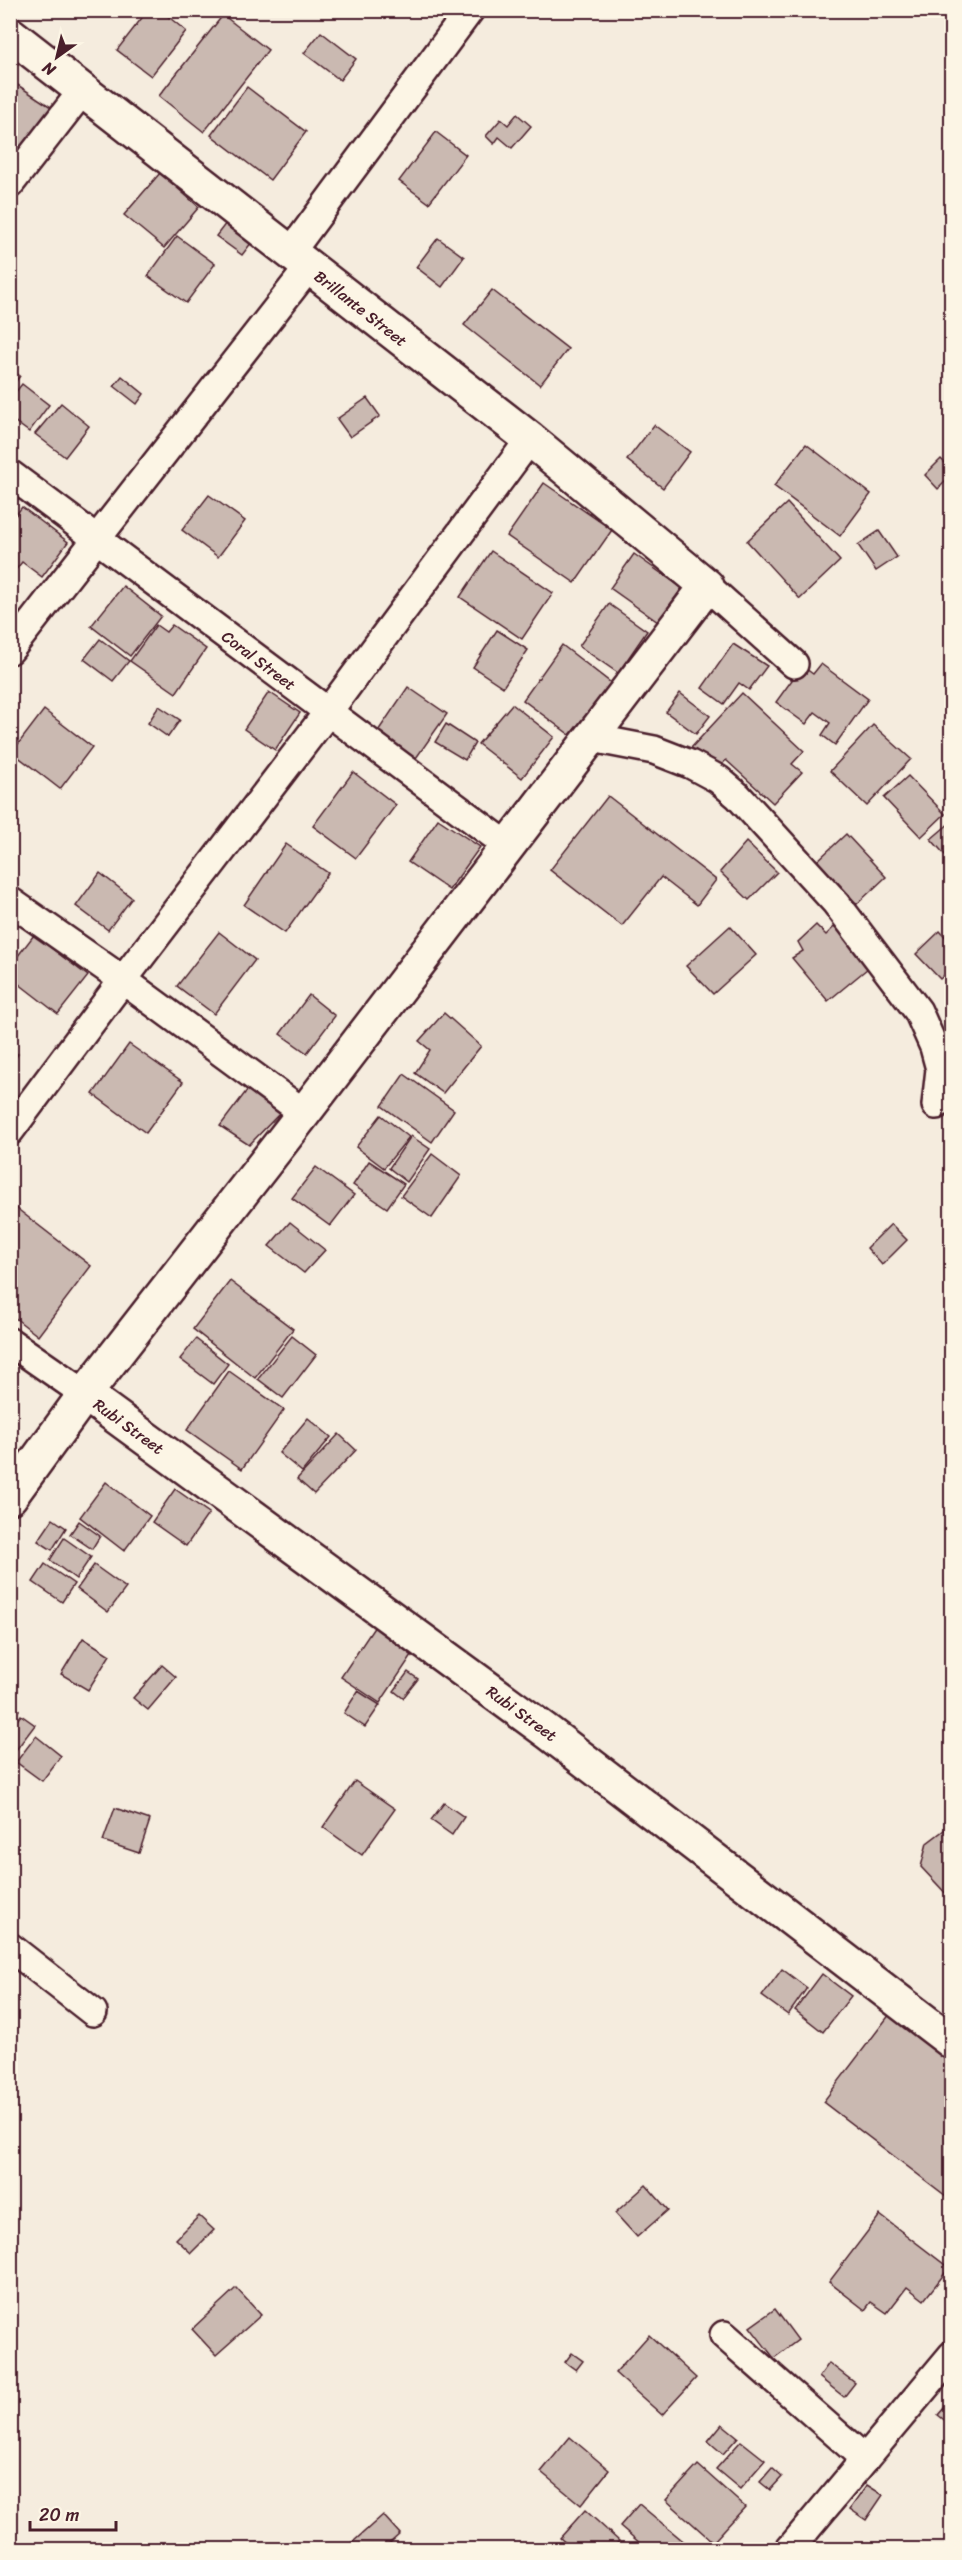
<svg xmlns="http://www.w3.org/2000/svg" width="962" height="2560" font-family="Sriracha,sans-serif">
	<style>
		.building { fill: #cab9b1; stroke: #4a1f2b; stroke-width: 1.5 }
		.lines { fill: none; stroke-linecap: round; stroke-linejoin: round }
		.minor-casing { stroke: #4a1f2b; stroke-width: 32 }
		.tertiary-casing { stroke: #4a1f2b; stroke-width: 38 }
		.minor { stroke: #fcf5e5; stroke-width: 27 }
		.tertiary { stroke: #fcf5e5; stroke-width: 33 }
		.labels { text-anchor: middle; stroke-width: 6; stroke-linejoin: round; paint-order: stroke }
		.street-label { font-size: 16px; fill: #4a1f2b; stroke: #fcf5e5 }
	</style>
	<rect width="100%" height="100%" fill="#f5ecde"/>
	<filter id="ink" filterUnits="userSpaceOnUse"><feTurbulence type="fractalNoise" baseFrequency=".0167" numOctaves="2"/><feDisplacementMap in="SourceGraphic" scale="12" xChannelSelector="R" yChannelSelector="G"/><feConvolveMatrix kernelMatrix="1 2 1 2 8 2 1 2 1" color-interpolation-filters="sRGB"/></filter>
	<g filter="url(#ink)">
		<g class="building">
			<polygon points="148,10 160,10 186,31 151,76 117,50"/>
			<polygon points="223,15 268,50 204,132 159,96"/>
			<polygon points="321,32 356,59 340,80 304,53"/>
			<polygon points="10,80 54,109 18,163 10,158"/>
			<polygon points="247,87 306,132 270,180 211,135"/>
			<polygon points="517,114 531,126 512,148 499,137 494,144 486,136 501,119 508,125"/>
			<polygon points="436,132 466,155 429,203 399,181"/>
			<polygon points="160,173 199,207 164,248 124,215"/>
			<polygon points="226,223 252,242 242,255 216,236"/>
			<polygon points="177,236 215,264 186,303 148,276"/>
			<polygon points="438,238 464,257 442,287 416,267"/>
			<polygon points="492,290 568,349 540,385 464,325"/>
			<polygon points="10,369 20,376 10,389"/>
			<polygon points="122,376 144,394 137,404 114,386"/>
			<polygon points="22,384 49,405 29,432 10,418 10,399"/>
			<polygon points="367,398 380,416 350,437 337,419"/>
			<polygon points="61,403 89,426 65,457 35,434"/>
			<polygon points="654,425 690,452 663,488 627,460"/>
			<polygon points="806,444 871,494 840,536 774,486"/>
			<polygon points="941,459 952,470 952,475 938,489 925,475"/>
			<polygon points="544,483 612,530 575,583 507,536"/>
			<polygon points="209,495 245,521 218,557 182,530"/>
			<polygon points="787,503 840,561 800,599 747,541"/>
			<polygon points="22,507 68,542 42,577 22,562 14,572 10,569 10,522"/>
			<polygon points="879,531 897,557 876,571 858,545"/>
			<polygon points="491,551 553,593 522,639 460,597"/>
			<polygon points="634,554 682,588 658,622 610,588"/>
			<polygon points="123,586 161,616 130,656 91,626"/>
			<polygon points="609,604 647,631 618,673 579,646"/>
			<polygon points="156,625 166,632 172,625 206,649 176,693 130,661"/>
			<polygon points="497,630 528,650 503,687 473,667"/>
			<polygon points="100,639 129,661 113,681 84,659"/>
			<polygon points="733,644 767,666 749,690 739,683 724,704 702,688"/>
			<polygon points="562,645 611,683 570,735 523,700"/>
			<polygon points="821,664 868,699 835,745 822,735 830,723 815,712 806,724 776,702 802,666 813,674"/>
			<polygon points="408,687 447,714 414,761 376,734"/>
			<polygon points="269,692 300,713 275,750 244,729"/>
			<polygon points="680,693 710,716 696,734 666,712"/>
			<polygon points="742,693 804,751 792,764 802,772 773,803 726,760 716,771 691,748"/>
			<polygon points="512,704 554,737 522,778 478,744"/>
			<polygon points="159,706 180,720 168,737 148,723"/>
			<polygon points="44,710 92,747 60,789 12,752"/>
			<polygon points="446,724 475,743 465,760 435,742"/>
			<polygon points="873,725 911,759 867,806 830,771"/>
			<polygon points="353,772 396,805 356,858 313,826"/>
			<polygon points="908,776 945,814 921,837 884,798"/>
			<polygon points="608,796 716,880 697,905 661,877 622,926 550,870"/>
			<polygon points="438,819 480,847 449,890 408,862"/>
			<polygon points="951,822 952,852 946,856 931,839"/>
			<polygon points="846,834 886,877 857,904 817,861"/>
			<polygon points="746,842 777,872 749,900 720,872"/>
			<polygon points="286,844 328,873 285,933 244,905"/>
			<polygon points="100,873 132,898 108,930 76,906"/>
			<polygon points="839,922 873,964 828,1001 792,958 803,951 798,942 816,925 826,935"/>
			<polygon points="730,926 756,955 713,994 686,966"/>
			<polygon points="940,931 952,944 952,968 940,979 916,954"/>
			<polygon points="219,932 255,960 214,1014 177,986"/>
			<polygon points="34,935 88,976 58,1014 10,977 10,966"/>
			<polygon points="309,995 335,1016 307,1053 280,1034"/>
			<polygon points="444,1013 481,1046 443,1093 415,1073 430,1050 419,1041"/>
			<polygon points="129,1044 183,1082 146,1133 93,1094"/>
			<polygon points="10,1050 18,1054 10,1067"/>
			<polygon points="404,1074 454,1110 432,1142 382,1106"/>
			<polygon points="248,1089 280,1113 249,1145 220,1126"/>
			<polygon points="381,1115 409,1137 384,1168 356,1147"/>
			<polygon points="411,1136 430,1149 407,1182 389,1168"/>
			<polygon points="432,1154 461,1176 432,1218 401,1196"/>
			<polygon points="369,1161 404,1184 387,1208 353,1185"/>
			<polygon points="316,1167 354,1195 330,1226 292,1198"/>
			<polygon points="11,1204 91,1266 38,1336 10,1314"/>
			<polygon points="290,1222 325,1250 304,1273 269,1246"/>
			<polygon points="891,1224 907,1240 882,1265 867,1248"/>
			<polygon points="230,1281 293,1329 255,1378 193,1329"/>
			<polygon points="292,1336 316,1355 283,1398 258,1379"/>
			<polygon points="196,1339 228,1364 213,1384 180,1359"/>
			<polygon points="229,1371 284,1410 242,1469 187,1430"/>
			<polygon points="308,1418 331,1437 302,1472 279,1453"/>
			<polygon points="339,1434 356,1450 314,1494 297,1479"/>
			<polygon points="106,1482 150,1516 124,1551 80,1517"/>
			<polygon points="175,1489 209,1513 186,1546 152,1522"/>
			<polygon points="53,1519 66,1528 52,1550 38,1541"/>
			<polygon points="79,1521 100,1536 92,1549 70,1534"/>
			<polygon points="64,1538 91,1557 76,1579 50,1560"/>
			<polygon points="45,1564 74,1584 62,1602 33,1582"/>
			<polygon points="94,1565 126,1588 108,1612 77,1589"/>
			<polygon points="375,1626 414,1652 380,1703 341,1677"/>
			<polygon points="83,1638 110,1655 88,1690 61,1674"/>
			<polygon points="162,1665 176,1677 148,1710 133,1698"/>
			<polygon points="408,1672 418,1679 403,1698 394,1691"/>
			<polygon points="358,1691 380,1705 365,1727 344,1713"/>
			<polygon points="10,1704 19,1710 10,1722"/>
			<polygon points="21,1715 35,1725 16,1750 10,1746 10,1729"/>
			<polygon points="36,1736 61,1756 42,1781 16,1762"/>
			<polygon points="355,1781 395,1809 362,1855 323,1827"/>
			<polygon points="444,1803 464,1817 452,1835 431,1820"/>
			<polygon points="115,1808 150,1820 139,1853 103,1841"/>
			<polygon points="952,1824 952,1900 921,1867 927,1843"/>
			<polygon points="782,1969 807,1988 788,2015 762,1996"/>
			<polygon points="822,1974 851,1996 823,2032 795,2010"/>
			<polygon points="890,2014 952,2060 950,2199 823,2102"/>
			<polygon points="646,2185 668,2210 637,2237 615,2213"/>
			<polygon points="880,2215 949,2268 924,2300 907,2287 887,2313 871,2302 865,2310 829,2282"/>
			<polygon points="199,2216 214,2230 191,2253 176,2239"/>
			<polygon points="236,2288 261,2315 216,2355 192,2329"/>
			<polygon points="775,2309 798,2340 774,2358 750,2327"/>
			<polygon points="649,2335 696,2378 662,2415 615,2373"/>
			<polygon points="572,2353 583,2361 576,2370 565,2362"/>
			<polygon points="829,2363 855,2383 844,2397 819,2377"/>
			<polygon points="952,2399 952,2426 938,2415"/>
			<polygon points="722,2424 738,2437 723,2454 708,2441"/>
			<polygon points="570,2437 609,2470 581,2505 541,2472"/>
			<polygon points="741,2441 765,2460 740,2489 716,2469"/>
			<polygon points="698,2465 745,2507 713,2542 666,2500"/>
			<polygon points="772,2468 782,2477 770,2490 760,2482"/>
			<polygon points="867,2485 883,2495 866,2520 850,2509"/>
			<polygon points="639,2504 694,2550 648,2550 620,2526"/>
			<polygon points="585,2510 619,2541 611,2550 574,2550 560,2538"/>
			<polygon points="383,2515 400,2534 382,2550 344,2550"/>
		</g>
		<g class="lines">
			<g class="minor-casing">
				<g id="minor">
					<polyline points="10,184 83,90"/>
					<polyline points="290,253 470,10"/>
					<polyline points="10,474 508,846"/>
					<polyline points="707,586 794,664"/>
					<polyline points="10,650 309,267"/>
					<polyline points="592,738 654,750 690,764 718,779 738,796 836,903 918,1011 934,1047 940,1069 936,1105"/>
					<polyline points="10,901 123,980 304,1113"/>
					<polyline points="10,1131 123,980 328,712 530,439"/>
					<polyline points="10,1342 85,1394"/>
					<polyline points="10,1947 93,2012"/>
					<polyline points="724,2335 865,2459"/>
					<polyline points="789,2550 952,2355"/>
				</g>
			</g>
			<g class="tertiary-casing">
				<g id="tertiary">
					<polyline points="10,34 530,439 707,586 304,1113 85,1394 10,1497"/>
					<polyline points="85,1394 549,1733 952,2042"/>
				</g>
			</g>
			<use href="#minor" class="minor"/>
			<use href="#tertiary" class="tertiary"/>
		</g>
	</g>
	<g class="labels">
		<g class="street-label">
			<text transform="translate(361 308) rotate(38)" y="6">Brillante Street</text>
			<text transform="translate(259 660) rotate(37)" y="6">Coral Street</text>
			<text transform="translate(129 1426) rotate(36)" y="6">Rubi Street</text>
			<text transform="translate(522 1713) rotate(36)" y="6">Rubi Street</text>
		</g>
	</g>
	<rect width="962" height="2560" fill="none" stroke="#fcf5e5" stroke-width="36"/>
	<rect x="18" y="18" width="926" height="2524" fill="none" stroke="#4a1f2b" stroke-width="2" filter="url(#ink)"/>
	<g transform="translate(57 57) rotate(214)" stroke="#fcf5e5" stroke-width="4.5" paint-order="stroke">
	<path d="M0-4.5L10 22L0 15L-10 22Z" fill="#4a1f2b"/>
	<text y="-9" font-size="16" font-weight="bold" text-anchor="middle" fill="#4a1f2b">N</text>
	</g>
	<path d="M30 2521v9h86v-9" fill="none" stroke="#4a1f2b" stroke-width="3"/>
	<text x="39" y="2521" font-size="18" fill="#4a1f2b" stroke="#fcf5e5" stroke-width="4.5" paint-order="stroke">20 m</text>
</svg>
